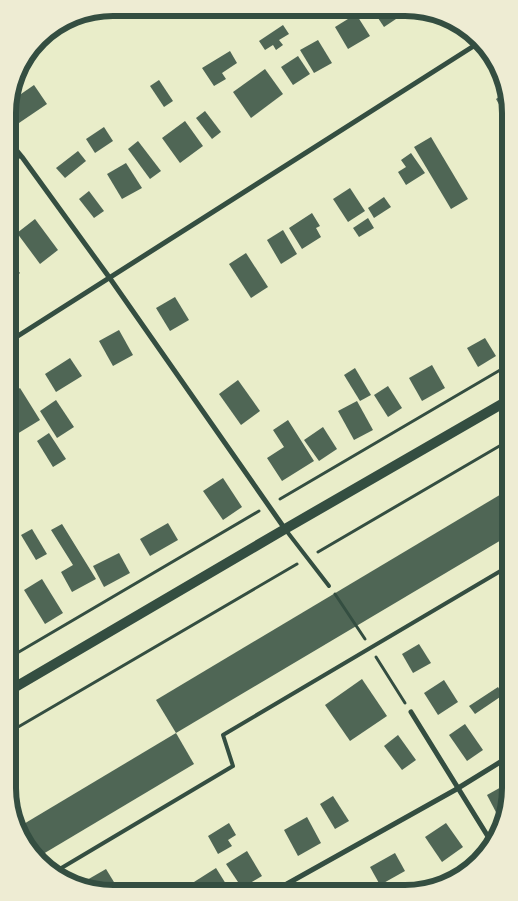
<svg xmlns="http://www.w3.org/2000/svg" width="518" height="901" font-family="Barlow,sans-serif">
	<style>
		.building { fill: #4f6655 }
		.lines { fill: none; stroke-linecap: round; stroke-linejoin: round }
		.path { stroke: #344e41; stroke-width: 3 }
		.service { stroke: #344e41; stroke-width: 4 }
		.minor { stroke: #344e41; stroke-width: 5 }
		.secondary { stroke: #344e41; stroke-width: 10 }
		.rim { fill: none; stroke: #344e41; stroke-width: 6 }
	</style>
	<rect width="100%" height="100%" fill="#e9edc9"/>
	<g class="building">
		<polygon points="372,9 411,9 384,27"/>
		<polygon points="356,14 370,36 348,49 335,27"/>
		<polygon points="283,25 289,34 279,40 283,45 276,50 273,45 265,50 259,41"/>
		<polygon points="318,40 332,63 314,73 300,50"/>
		<polygon points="230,51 237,63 222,73 226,79 214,86 202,68"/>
		<polygon points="298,56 310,74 293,85 281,67"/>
		<polygon points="265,69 283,94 251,118 233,92"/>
		<polygon points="159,80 173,101 164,107 150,86"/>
		<polygon points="34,85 47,104 19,123 8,108 8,103"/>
		<polygon points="505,93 505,115 496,99"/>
		<polygon points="205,111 221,132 212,139 196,118"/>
		<polygon points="185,121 203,146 180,163 162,138"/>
		<polygon points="104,127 113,141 95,153 86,139"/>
		<polygon points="431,137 468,199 451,209 414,147"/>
		<polygon points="138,141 161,171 150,179 128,149"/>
		<polygon points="78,151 86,161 65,178 56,168"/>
		<polygon points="411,153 425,173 406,185 398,172 406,167 401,160"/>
		<polygon points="126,163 142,188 122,199 107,174"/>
		<polygon points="350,188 365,211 348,222 333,199"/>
		<polygon points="89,191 104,211 94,218 79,199"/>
		<polygon points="384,197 391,207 374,218 368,208"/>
		<polygon points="312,213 320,226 316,228 321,237 302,249 289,228"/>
		<polygon points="368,218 374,228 359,237 353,228"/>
		<polygon points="35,219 58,250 40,264 17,233"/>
		<polygon points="283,230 297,254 281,264 267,240"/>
		<polygon points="246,253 268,287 251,298 229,264"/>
		<polygon points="9,260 20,273 10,282"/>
		<polygon points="175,297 189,320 170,331 156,308"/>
		<polygon points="119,330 133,355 113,366 99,341"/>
		<polygon points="485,338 496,356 478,367 467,348"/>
		<polygon points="70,358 82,376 56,392 45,374"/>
		<polygon points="432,365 445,388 422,401 409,378"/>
		<polygon points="355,368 371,395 360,401 344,375"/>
		<polygon points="238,380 260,411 241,425 219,394"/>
		<polygon points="388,386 402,408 388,417 374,395"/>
		<polygon points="20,388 40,420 17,434 11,424 10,395"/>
		<polygon points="56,400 74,427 57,438 40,411"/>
		<polygon points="357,401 373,430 354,440 338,411"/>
		<polygon points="288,420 314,461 282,481 267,458 284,447 273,430"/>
		<polygon points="323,427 337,449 319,461 304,440"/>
		<polygon points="49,433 66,459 53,467 37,441"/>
		<polygon points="223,478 242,507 223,520 203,491"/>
		<polygon points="508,490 508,536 176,733 156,700"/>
		<polygon points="168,523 178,540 150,556 140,539"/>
		<polygon points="62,524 96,579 72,592 61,572 73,565 51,530"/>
		<polygon points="32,529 47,554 36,560 21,535"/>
		<polygon points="119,553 130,573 104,587 93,566"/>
		<polygon points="42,579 63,613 45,624 24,590"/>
		<polygon points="419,644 431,663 413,673 402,654"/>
		<polygon points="362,679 387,716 350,741 325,705"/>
		<polygon points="444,680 458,702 438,715 424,693"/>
		<polygon points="498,687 503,695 475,714 469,706"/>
		<polygon points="465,724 483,750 467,761 449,735"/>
		<polygon points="176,733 194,764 38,857 17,828"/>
		<polygon points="398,735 416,760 402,770 384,746"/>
		<polygon points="503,786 509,797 503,813 498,816 487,795"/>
		<polygon points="333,796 349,821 335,829 320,804"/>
		<polygon points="307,817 321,843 298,856 284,830"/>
		<polygon points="229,823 236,835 228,840 232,846 218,854 208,836"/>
		<polygon points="446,823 463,847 442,862 425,837"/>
		<polygon points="247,851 262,876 242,888 226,864"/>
		<polygon points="395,853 405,871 380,885 370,867"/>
		<polygon points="216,868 226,884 214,891 199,891 194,882"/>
		<polygon points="106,869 117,887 108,892 99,893 80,884"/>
	</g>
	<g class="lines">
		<g class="path">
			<polyline points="280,499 507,366"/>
			<polyline points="318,552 508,441"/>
			<polyline points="335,594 365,639"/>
			<polyline points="12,656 259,511"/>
			<polyline points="376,657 405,703"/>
			<polyline points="13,730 297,564"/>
		</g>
		<g class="service">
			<polyline points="285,529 329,586"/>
			<polyline points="53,873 233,766 223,735 509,566"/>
		</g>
		<g class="minor">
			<polyline points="9,141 22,157 109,277 285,529"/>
			<polyline points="9,150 19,156"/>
			<polyline points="10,341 480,42"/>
			<polyline points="411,712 492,843"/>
			<polyline points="276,890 455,790 510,756"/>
		</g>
		<polyline class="secondary" points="12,689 285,529 507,401"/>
	</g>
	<path d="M0 0H518V901H0ZM113 16H405A97 97 0 0 1 502 113V788A97 97 0 0 1 405 885H113A97 97 0 0 1 16 788V113A97 97 0 0 1 113 16Z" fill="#eeecd3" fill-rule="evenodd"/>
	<path class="rim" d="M113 16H405A97 97 0 0 1 502 113V788A97 97 0 0 1 405 885H113A97 97 0 0 1 16 788V113A97 97 0 0 1 113 16Z"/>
</svg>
